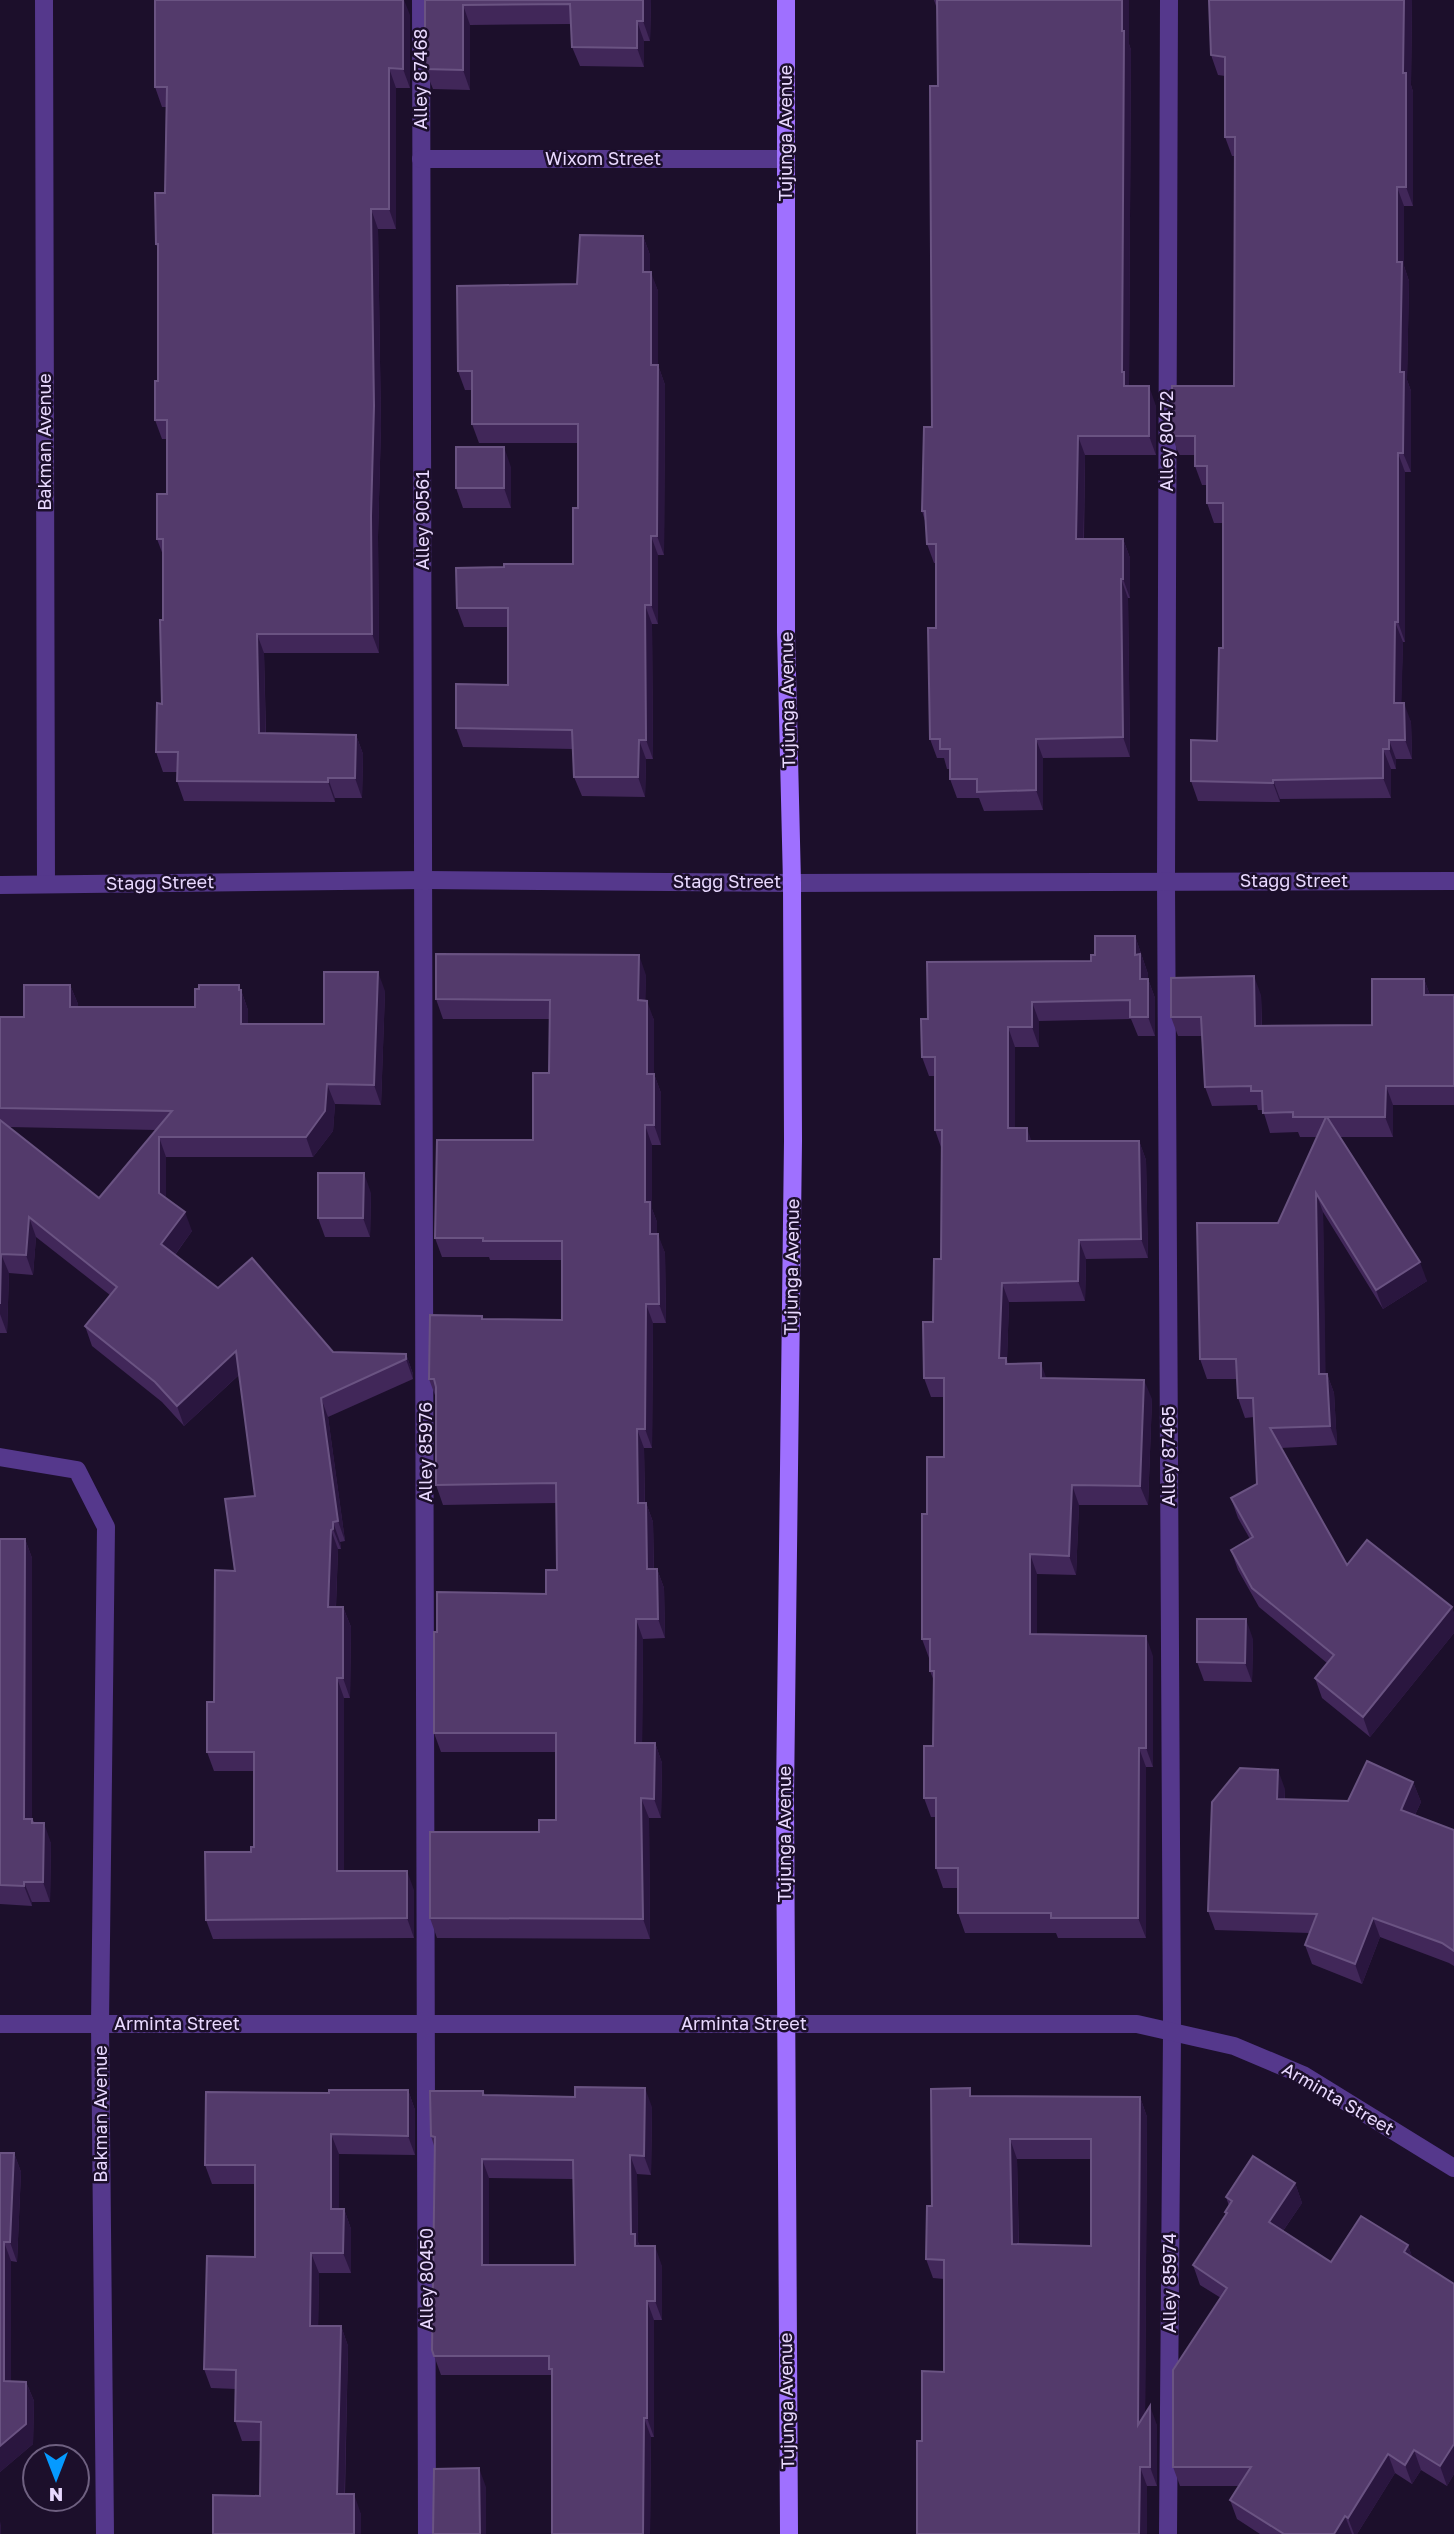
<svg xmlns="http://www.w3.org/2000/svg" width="1454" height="2534" font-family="'Golos Text',sans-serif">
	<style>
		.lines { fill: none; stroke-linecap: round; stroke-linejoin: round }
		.lane { stroke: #55388c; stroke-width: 18 }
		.street { stroke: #55388c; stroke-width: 18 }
		.secondary { stroke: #9f70ff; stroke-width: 18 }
		.wall { fill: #412759; fill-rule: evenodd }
		.shaded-wall { fill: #2a163f }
		.building { fill: #533a6b; stroke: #6a5382; stroke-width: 2; fill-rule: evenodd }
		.labels { text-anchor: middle; stroke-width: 5; stroke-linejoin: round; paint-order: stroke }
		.street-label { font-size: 18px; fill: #e9d9ff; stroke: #1c0f2b }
	</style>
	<rect width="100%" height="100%" fill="#1c0f2b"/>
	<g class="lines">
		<g class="lane">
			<polyline points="421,0 427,2534"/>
			<polyline points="1168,2534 1172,2032 1166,881 1169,0"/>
		</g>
		<g class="street">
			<polyline points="44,0 46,884"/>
			<polyline points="421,159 786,159"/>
			<polyline points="0,885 425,880 792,883 1454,881"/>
			<polyline points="0,1457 77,1470 106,1527 100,2024 105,2534"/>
			<polyline points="0,2024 1137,2024 1234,2046 1303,2075 1454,2168"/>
		</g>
		<polyline class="secondary" points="786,0 786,632 792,883 793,1141 785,1796 789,2534"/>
	</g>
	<g class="wall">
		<polygon points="425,0 651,0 650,41 644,41 644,67 580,66 572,47 571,24 470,25 470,90 433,89 425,69"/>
		<polygon points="934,0 1129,0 1129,44 1131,50 1129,386 1156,406 1156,455 1085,455 1084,539 1123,539 1130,558 1130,598 1128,598 1130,757 1043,758 1043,810 984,811 979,798 957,798 950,779 950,769 947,769 944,758 937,758 930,739 936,628 936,563 934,563 927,544 925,521 922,511 932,427 938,86 937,9"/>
		<polygon points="1209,0 1412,0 1411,85 1413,92 1413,206 1404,206 1404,266 1409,281 1407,380 1411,391 1411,472 1405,472 1405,642 1403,642 1401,703 1411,722 1412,759 1396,759 1396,769 1391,769 1391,798 1280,799 1280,802 1198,801 1191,781 1217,741 1223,648 1223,523 1214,523 1207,503 1207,485 1202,485 1195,466 1195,455 1179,455 1172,436 1234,386 1235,156 1232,156 1225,137 1225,76 1218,75 1211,55"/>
		<polygon points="410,15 410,88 396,88 396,229 378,229 381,426 378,536 379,653 264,653 266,733 356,735 363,754 362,798 335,798 335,802 184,801 177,781 178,772 163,772 156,752 162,704 163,620 163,555 157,539 167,494 167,439 162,439 155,420 158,381 158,249 156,244 165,193 166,107 162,107 155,87"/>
		<polygon points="643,236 650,255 650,272 658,291 658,365 665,385 664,555 658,555 658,624 652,624 653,759 646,759 645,797 582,796 574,777 573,749 463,747 456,728 508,685 508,627 464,627 457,608 573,564 578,508 578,443 479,443 472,424 472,390 465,390 458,371"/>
		<polygon points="511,467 511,508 463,508 456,488"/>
		<polygon points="1135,936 1148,974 1148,979 1155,998 1155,1036 1138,1036 1131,1019 1039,1021 1039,1047 1015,1047 1015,1128 1031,1141 1139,1141 1146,1160 1148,1258 1086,1259 1085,1301 1009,1302 1007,1360 1008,1364 1047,1378 1152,1399 1148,1505 1079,1505 1076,1575 1037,1574 1037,1635 1153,1656 1153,1767 1146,1767 1146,1938 1058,1938 1056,1933 965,1933 958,1913 958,1888 943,1888 936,1868 936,1817 931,1817 924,1798 933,1746 934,1681 930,1671 930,1658 929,1658 922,1639 927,1514 944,1457 944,1397 931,1397 924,1378 941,1259 942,1150 935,1130 935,1076 929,1076 922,1057 928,1019 1091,961 1095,955"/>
		<polygon points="646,975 645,1001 654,1020 654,1074 661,1093 661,1145 652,1145 652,1209 657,1222 657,1234 665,1253 666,1323 653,1323 652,1448 644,1448 645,1503 646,1503 653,1522 654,1569 657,1569 664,1588 665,1638 643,1639 642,1743 655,1743 662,1763 661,1818 649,1818 650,1939 437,1938 430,1918 556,1820 556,1752 441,1752 434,1733 437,1632 546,1594 557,1570 556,1503 443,1505 436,1485 436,1398 429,1379 483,1319 562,1320 562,1260 490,1260 489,1257 442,1257 435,1238 533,1140 549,1073 550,1019 443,1019 436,999"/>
		<polygon points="1424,979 1430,995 1454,995 1454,1105 1393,1105 1393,1137 1339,1137 1427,1281 1383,1309 1323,1212 1325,1374 1327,1374 1334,1393 1337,1445 1281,1448 1347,1565 1452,1607 1454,1614 1454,1633 1370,1737 1322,1698 1315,1678 1327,1663 1259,1607 1238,1570 1231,1550 1250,1539 1238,1518 1231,1498 1257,1484 1254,1417 1245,1418 1238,1398 1237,1379 1207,1379 1200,1359 1278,1223 1317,1137 1300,1137 1298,1132 1270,1133 1263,1110 1258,1110 1257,1105 1212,1106 1205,1087 1202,1036 1178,1036 1171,1017 1261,995 1262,1026 1372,1025"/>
		<path d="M70,985l8,19v3h117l46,-17 7,20v14h76l61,-33 -4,114 -46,-1 -2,27 -20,26h-147v41l26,33 -17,24 43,33 115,64 73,2 7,20v5l-85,38 17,124 -5,1 1,7h-3l-2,58h7l8,20 -1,71h-6v173l70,19v48l-201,1 -7,-19 48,-73v-76h-40l-7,-19 7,-50 21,-131 20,-75 -16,-121 -55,51 -22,-24 -70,-56 -7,-20 25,-31 -74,-58 -3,38 -24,-2 -2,60h-7v-316h24zM9,1127l147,3 -57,68z"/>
		<polygon points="371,1193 370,1237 325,1237 318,1218"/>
		<polygon points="0,1539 25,1539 32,1558 32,1819 51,1843 50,1902 32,1902 32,1906 0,1904"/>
		<polygon points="1253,1639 1252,1682 1204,1681 1197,1662"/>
		<polygon points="1413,1782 1421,1802 1415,1815 1454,1830 1454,1966 1449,1963 1380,1937 1362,1984 1312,1964 1305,1945 1310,1933 1215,1930 1208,1911 1285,1789 1285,1799 1348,1801"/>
		<polygon points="408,2090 415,2110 415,2155 339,2154 339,2209 344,2209 351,2229 351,2273 319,2273 318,2326 341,2326 348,2346 345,2494 361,2514 361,2534 213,2534 260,2496 261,2441 242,2441 235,2421 236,2389 211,2388 204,2369 255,2257 255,2184 212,2184 205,2165 329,2093"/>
		<path d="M483,2091l2,4 167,12 -1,68 -14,-1 1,68 2,4 22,20v54h-8v117h-3l-1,97h-98l-1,-159h-110l-9,-25 3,-201 -4,-13zM489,2178l84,1 2,86h-86z"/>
		<path d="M973,2096l167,1 7,20 -2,297 12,11v61h-10l-225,-45 22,-69v-93l-11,-1 -7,-19 6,-53zM1017,2159h74v87l-72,-2z"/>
		<polygon points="0,2153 14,2153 21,2172 17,2262 11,2261 11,2382 26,2382 34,2401 33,2444 0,2472"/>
		<polygon points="1295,2183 1302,2203 1283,2231 1331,2262 1408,2245 1412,2257 1454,2284 1454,2474 1447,2486 1421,2470 1412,2484 1395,2473 1357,2534 1260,2534 1237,2519 1230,2500 1239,2486 1180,2486 1173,2467 1221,2298 1200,2285 1193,2265 1226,2215 1225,2212 1229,2206 1226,2197"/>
	</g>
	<g class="shaded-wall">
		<polygon points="403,0 404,0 410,15 410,88 403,69"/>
		<polygon points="643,0 651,0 650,41 643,21"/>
		<polygon points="1122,0 1129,0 1129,44 1131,50 1129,387 1124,386 1122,372"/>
		<polygon points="1404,0 1412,0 1411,85 1413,92 1413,206 1406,187 1403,73"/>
		<polygon points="463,5 470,25 470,90 463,70"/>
		<polygon points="637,21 644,41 644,67 637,48"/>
		<polygon points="389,68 396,88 396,229 389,209"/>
		<polygon points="1397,187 1404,206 1404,266 1409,281 1407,380 1411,391 1411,472 1403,453 1400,372 1397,262"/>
		<polygon points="371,209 378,229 381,426 378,536 379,653 372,634 371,516"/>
		<polygon points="643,236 650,255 650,291 643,272"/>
		<polygon points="651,272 658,291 658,385 651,365"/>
		<polygon points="658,365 665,385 664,555 657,536"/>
		<polygon points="1149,386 1156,406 1156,455 1149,436"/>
		<polygon points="1078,436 1085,455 1083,559 1076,539"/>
		<polygon points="504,447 511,467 511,508 504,488"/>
		<polygon points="1398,453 1405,472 1405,642 1398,622"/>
		<polygon points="651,536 658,555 658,624 651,605"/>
		<polygon points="1123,539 1130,558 1130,598 1123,579"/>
		<polygon points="1121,579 1128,598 1130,757 1123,737"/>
		<polygon points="645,605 652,624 653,759 646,740"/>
		<polygon points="1395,622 1403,642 1401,722 1394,703"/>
		<polygon points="257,634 264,653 266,752 259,733"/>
		<polygon points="1404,703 1411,722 1412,759 1405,740"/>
		<polygon points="356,735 363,754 362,798 355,778"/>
		<polygon points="1036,739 1043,758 1043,810 1036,790"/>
		<polygon points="639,740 646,759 645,797 638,777"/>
		<polygon points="1389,740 1396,759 1396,769 1389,749"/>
		<polygon points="1383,749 1391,769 1391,798 1383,778"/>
		<polygon points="328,778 335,798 335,802 328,782"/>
		<polygon points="1273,780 1280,799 1280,802 1273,783"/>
		<polygon points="1135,936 1148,974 1148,999 1140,979 1135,955"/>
		<polygon points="639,955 646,975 645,1019 638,1000"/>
		<polygon points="378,972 385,991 381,1105 374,1085"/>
		<polygon points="1254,976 1261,995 1262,1046 1255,1026"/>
		<polygon points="1148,979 1155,998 1155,1036 1148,1017"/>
		<polygon points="1424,979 1431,998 1424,995"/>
		<polygon points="70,985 78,1004 77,1027 70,1007"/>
		<polygon points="239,985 248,1010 248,1043 241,1024"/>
		<polygon points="647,1001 654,1020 654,1093 647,1074"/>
		<polygon points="1032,1002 1039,1021 1039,1047 1032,1027"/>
		<polygon points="1008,1027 1015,1047 1015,1148 1008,1128"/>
		<polygon points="654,1074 661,1093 661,1145 654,1125"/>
		<polygon points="327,1084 335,1104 333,1131 313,1157 306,1137"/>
		<polygon points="1386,1086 1393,1105 1393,1137 1385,1117"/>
		<polygon points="645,1125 652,1145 652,1209 657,1222 657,1253 650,1234 645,1202"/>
		<polygon points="1027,1128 1034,1148 1027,1141"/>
		<polygon points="159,1137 166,1157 166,1212 159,1193"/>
		<polygon points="1139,1141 1146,1160 1148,1258 1141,1239"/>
		<polygon points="364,1173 371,1193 370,1237 363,1218"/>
		<polygon points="1316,1193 1323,1212 1326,1393 1319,1374"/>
		<polygon points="185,1212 192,1231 168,1264 161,1244"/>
		<polygon points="29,1217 36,1237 33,1275 26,1255"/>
		<polygon points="658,1234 665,1253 666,1323 659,1304"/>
		<polygon points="1079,1240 1086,1259 1085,1301 1078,1281"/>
		<polygon points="1,1254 9,1273 7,1333 0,1314"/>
		<polygon points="1420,1262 1427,1281 1383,1309 1376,1290"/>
		<polygon points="1002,1283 1009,1302 1007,1360 1013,1378 999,1358"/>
		<polygon points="646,1304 653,1323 652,1448 645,1429"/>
		<polygon points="236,1351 243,1371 184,1426 177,1406"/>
		<polygon points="406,1354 413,1374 413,1379 406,1359"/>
		<polygon points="1041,1363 1048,1383 1041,1378"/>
		<polygon points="1327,1374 1334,1393 1337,1445 1330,1426"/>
		<polygon points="1144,1380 1152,1399 1148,1505 1140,1486"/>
		<polygon points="321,1398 328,1417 345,1541 338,1521"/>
		<polygon points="637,1429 644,1448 645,1522 638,1503"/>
		<polygon points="1072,1485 1079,1505 1076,1575 1069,1556"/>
		<polygon points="646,1503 653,1522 654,1588 647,1569"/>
		<polygon points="333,1522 340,1542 341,1549 333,1529"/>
		<polygon points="331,1530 338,1549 335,1626 328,1607"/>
		<polygon points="25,1539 32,1558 32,1838 24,1819"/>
		<polygon points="1030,1554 1037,1574 1037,1654 1030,1634"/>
		<polygon points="657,1569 664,1588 665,1638 658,1619"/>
		<polygon points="343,1607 351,1627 350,1698 343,1678"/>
		<polygon points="1452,1607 1454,1614 1454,1633 1370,1737 1363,1717"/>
		<polygon points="636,1619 643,1639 642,1763 635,1743"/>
		<polygon points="1246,1619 1253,1639 1252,1682 1245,1663"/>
		<polygon points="1146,1636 1153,1656 1153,1767 1146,1748"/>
		<polygon points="337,1678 344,1698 344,1890 337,1871"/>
		<polygon points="655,1743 662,1763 661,1818 654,1799"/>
		<polygon points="1139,1748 1146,1767 1146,1938 1138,1918"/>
		<polygon points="1278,1770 1285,1789 1284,1818 1277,1799"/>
		<polygon points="1413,1782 1421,1802 1408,1829 1401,1810"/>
		<polygon points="641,1798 649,1818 650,1939 643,1919"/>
		<polygon points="44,1823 51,1843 50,1902 43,1882"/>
		<polygon points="407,1871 414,1890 414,1938 407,1918"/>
		<polygon points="24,1882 32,1902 32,1906 24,1886"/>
		<polygon points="1373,1918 1380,1937 1362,1984 1355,1964"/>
		<polygon points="645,2088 652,2107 651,2175 644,2156"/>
		<polygon points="408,2090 415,2110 415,2155 408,2136"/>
		<polygon points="1140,2097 1147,2117 1145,2445 1138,2425"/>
		<polygon points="331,2134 339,2154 339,2228 331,2209"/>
		<polygon points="1010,2139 1017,2159 1019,2264 1012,2244"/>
		<polygon points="14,2153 21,2172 17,2262 10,2242"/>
		<polygon points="630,2155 637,2174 638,2242 642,2253 642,2266 631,2234"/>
		<polygon points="482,2159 489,2178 489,2284 482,2265"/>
		<polygon points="1295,2183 1302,2203 1276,2241 1269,2222"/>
		<polygon points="344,2209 351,2229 351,2273 343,2253"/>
		<polygon points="4,2242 11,2261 11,2401 4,2381"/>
		<polygon points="1408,2245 1415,2265 1404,2252"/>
		<polygon points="655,2246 662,2266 662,2320 655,2301"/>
		<polygon points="311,2253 319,2273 318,2346 310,2326"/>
		<polygon points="647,2301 654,2320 654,2437 647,2418"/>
		<polygon points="341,2326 348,2346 344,2514 337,2494"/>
		<polygon points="26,2382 34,2401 33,2444 0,2472 0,2446"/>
		<polygon points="1150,2406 1157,2425 1157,2486 1150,2467"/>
		<polygon points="644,2418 651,2437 650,2534 643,2534"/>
		<polygon points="1454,2444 1454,2474 1447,2486 1440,2466"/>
		<polygon points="1414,2450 1421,2470 1412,2484 1405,2465"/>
		<polygon points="1388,2454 1395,2473 1357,2534 1354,2534 1348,2518"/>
		<polygon points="1140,2467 1147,2486 1147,2534 1139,2534"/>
		<polygon points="479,2468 486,2487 486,2534 480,2534"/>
		<polygon points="354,2494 361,2514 361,2534 354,2534"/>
		<polygon points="1345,2516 1352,2534 1334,2534"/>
		<polygon points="0,2521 1,2525 1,2534 0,2534"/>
	</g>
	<g class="building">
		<polygon points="155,0 403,0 403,69 389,68 389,209 371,209 374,406 371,516 372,634 257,634 259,733 356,735 355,778 328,778 328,782 177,781 178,752 156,752 157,703 162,704 160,620 163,620 163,539 157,539 157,494 167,494 167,420 155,420 155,381 158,381 158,244 156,244 155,193 165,193 167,87 155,87"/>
		<polygon points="425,0 643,0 643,21 637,21 637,48 572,47 570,4 463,5 463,70 425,69"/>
		<polygon points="937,0 1122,0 1122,31 1124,31 1122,372 1124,372 1124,386 1149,386 1149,436 1078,436 1076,539 1123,539 1123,579 1121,579 1123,737 1036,739 1036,790 977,792 977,779 950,779 950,749 940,749 940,739 930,739 928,628 936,628 936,544 927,544 925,511 922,511 924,427 932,427 930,86 938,86"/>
		<polygon points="1209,0 1404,0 1403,73 1406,73 1406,187 1397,187 1397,262 1402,262 1400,372 1404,372 1403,453 1398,453 1398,622 1395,622 1394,703 1404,703 1405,740 1389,740 1389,749 1383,749 1383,778 1273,780 1273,783 1191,781 1191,740 1217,741 1219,648 1223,648 1223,503 1207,503 1207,466 1195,466 1195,436 1172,436 1172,386 1234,386 1235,137 1225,137 1225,57 1211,55"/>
		<polygon points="580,235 643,236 643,272 651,272 651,365 658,365 657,536 651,536 651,605 645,605 646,740 639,740 638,777 574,777 572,730 456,728 456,684 508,685 508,608 457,608 456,568 504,567 504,564 573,564 573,508 578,508 578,424 472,424 472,371 458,371 457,286 577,284"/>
		<rect x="456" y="447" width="48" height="41"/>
		<polygon points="1095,936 1135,936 1135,955 1140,954 1140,979 1148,979 1148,1017 1130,1017 1130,1000 1032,1002 1032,1027 1008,1027 1008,1128 1027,1128 1027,1141 1139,1141 1141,1239 1079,1240 1078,1281 1002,1283 999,1358 1006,1358 1006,1364 1041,1363 1041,1378 1144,1380 1140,1486 1072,1485 1069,1556 1030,1554 1030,1634 1146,1636 1146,1748 1139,1748 1138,1918 1051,1918 1051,1913 958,1913 958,1868 936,1868 936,1798 924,1798 924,1746 933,1746 934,1671 930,1671 930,1639 922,1639 922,1514 927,1514 927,1457 944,1457 944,1378 924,1378 923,1322 933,1322 934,1259 941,1259 942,1130 935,1130 935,1057 922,1057 921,1019 928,1019 927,962 1091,961 1091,955 1095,955"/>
		<polygon points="436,954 639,955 638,1000 647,1001 647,1074 654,1074 654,1125 645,1125 645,1202 650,1202 650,1234 658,1234 659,1304 646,1304 645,1429 637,1429 638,1503 646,1503 647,1569 657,1569 658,1619 636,1619 635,1743 655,1743 654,1799 641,1798 643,1919 430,1918 430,1832 539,1832 539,1820 556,1820 556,1733 434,1733 434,1632 437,1632 437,1592 546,1594 546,1570 557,1570 556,1483 436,1485 436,1387 434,1379 429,1379 430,1315 482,1316 482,1319 562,1320 562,1241 483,1241 483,1238 435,1238 437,1140 533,1140 533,1073 549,1073 550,1000 436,999"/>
		<polygon points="324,972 378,972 374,1085 327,1084 325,1111 306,1137 159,1137 159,1193 185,1212 161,1244 218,1288 252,1258 333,1352 406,1354 406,1359 321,1398 338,1521 333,1522 333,1529 331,1530 328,1607 343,1607 343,1678 337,1678 337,1871 407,1871 407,1918 206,1920 205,1852 251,1852 251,1847 254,1847 254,1752 207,1752 207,1702 214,1702 215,1570 235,1571 225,1499 255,1496 236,1351 177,1406 155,1382 85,1326 117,1287 29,1217 26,1255 1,1254 0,1304 0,1120 99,1198 172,1111 0,1108 0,1017 24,1017 24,985 70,985 70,1007 195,1007 195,989 199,989 199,985 239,985 239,990 241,990 241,1024 324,1024"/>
		<polygon points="1254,976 1255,1026 1372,1025 1372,979 1424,979 1424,995 1454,995 1454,1086 1386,1086 1385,1117 1327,1117 1420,1262 1376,1290 1316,1193 1319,1374 1327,1374 1330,1426 1270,1428 1347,1565 1367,1540 1452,1607 1363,1717 1315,1678 1334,1655 1252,1588 1231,1550 1253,1537 1231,1498 1257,1484 1253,1398 1238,1398 1236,1359 1200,1359 1197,1223 1278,1223 1326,1117 1293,1117 1293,1112 1263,1113 1262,1091 1251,1091 1251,1086 1205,1087 1201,1017 1171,1017 1171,978"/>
		<polygon points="318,1173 364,1173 363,1218 318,1218"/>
		<polygon points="0,1539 25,1539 24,1819 32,1819 32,1823 44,1823 43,1882 24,1882 24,1886 0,1885"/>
		<polygon points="1197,1619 1246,1619 1245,1663 1197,1662"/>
		<polygon points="1367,1761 1413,1782 1401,1810 1454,1830 1454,1951 1442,1943 1373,1918 1355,1964 1305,1945 1317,1914 1208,1911 1212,1802 1240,1768 1278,1770 1277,1799 1348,1801"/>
		<path d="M575,2087l70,1 -1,68 -14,-1 1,79h4v12h20v55h-8v117h-3l-1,116h-91v-165h-3v-13h-115l-2,-6 3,-213 -4,-1 -1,-45h53v4l92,2zM482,2159l91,1 2,105h-93z"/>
		<path d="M970,2088v8l170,1 -2,328 12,-19v61h-10l-1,67h-222v-93h5v-70l22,1v-112l-18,-1 1,-53h5l-1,-117zM1010,2139h81v107l-79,-2z"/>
		<polygon points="329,2090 408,2090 408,2136 331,2134 331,2209 344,2209 343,2253 311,2253 310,2326 341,2326 337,2494 354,2494 354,2534 213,2534 213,2495 260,2496 261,2422 235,2421 236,2370 204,2369 207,2256 255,2257 255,2165 205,2165 206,2092 329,2093"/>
		<polygon points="0,2153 14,2153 10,2242 4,2242 4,2381 26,2382 26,2424 0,2446"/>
		<polygon points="1253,2156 1295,2183 1269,2222 1331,2262 1361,2216 1408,2245 1404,2252 1454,2284 1454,2444 1440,2466 1414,2450 1405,2465 1388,2454 1348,2518 1345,2516 1334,2534 1284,2534 1230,2500 1251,2467 1173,2467 1173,2370 1227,2288 1193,2265 1227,2213 1225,2212 1232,2201 1226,2197"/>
		<polygon points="479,2468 480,2534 433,2534 434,2469"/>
	</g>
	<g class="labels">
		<g class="street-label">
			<text transform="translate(421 79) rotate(-90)" y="6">Alley 87468</text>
			<text transform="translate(786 133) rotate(-90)" y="6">Tujunga Avenue</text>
			<text x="603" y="165">Wixom Street</text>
			<text transform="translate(1167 441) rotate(-90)" y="6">Alley 80472</text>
			<text transform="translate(45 442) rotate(-90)" y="6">Bakman Avenue</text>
			<text transform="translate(423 520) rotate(-90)" y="6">Alley 90561</text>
			<text transform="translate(788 700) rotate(-91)" y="6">Tujunga Avenue</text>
			<text x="1294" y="887">Stagg Street</text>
			<text x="727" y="888">Stagg Street</text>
			<text transform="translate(160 883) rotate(-1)" y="6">Stagg Street</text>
			<text transform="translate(792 1267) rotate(-89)" y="6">Tujunga Avenue</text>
			<text transform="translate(426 1452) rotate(-90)" y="6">Alley 85976</text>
			<text transform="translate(1169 1456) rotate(-90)" y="6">Alley 87465</text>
			<text transform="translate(785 1834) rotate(-90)" y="6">Tujunga Avenue</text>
			<text x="177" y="2030">Arminta Street</text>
			<text x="744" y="2030">Arminta Street</text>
			<text transform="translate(1338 2099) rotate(30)" y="6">Arminta Street</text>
			<text transform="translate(101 2114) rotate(-90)" y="6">Bakman Avenue</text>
			<text transform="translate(427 2279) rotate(-90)" y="6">Alley 80450</text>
			<text transform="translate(1170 2283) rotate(-90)" y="6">Alley 85974</text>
			<text transform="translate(787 2401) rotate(-91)" y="6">Tujunga Avenue</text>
		</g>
	</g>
	<g transform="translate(56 2478) rotate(180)"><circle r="33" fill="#1c0f2b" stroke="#6e6080" stroke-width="2"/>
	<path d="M0-5L12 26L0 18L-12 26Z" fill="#059aff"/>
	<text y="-10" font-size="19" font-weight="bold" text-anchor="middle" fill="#e9d9ff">N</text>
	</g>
</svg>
